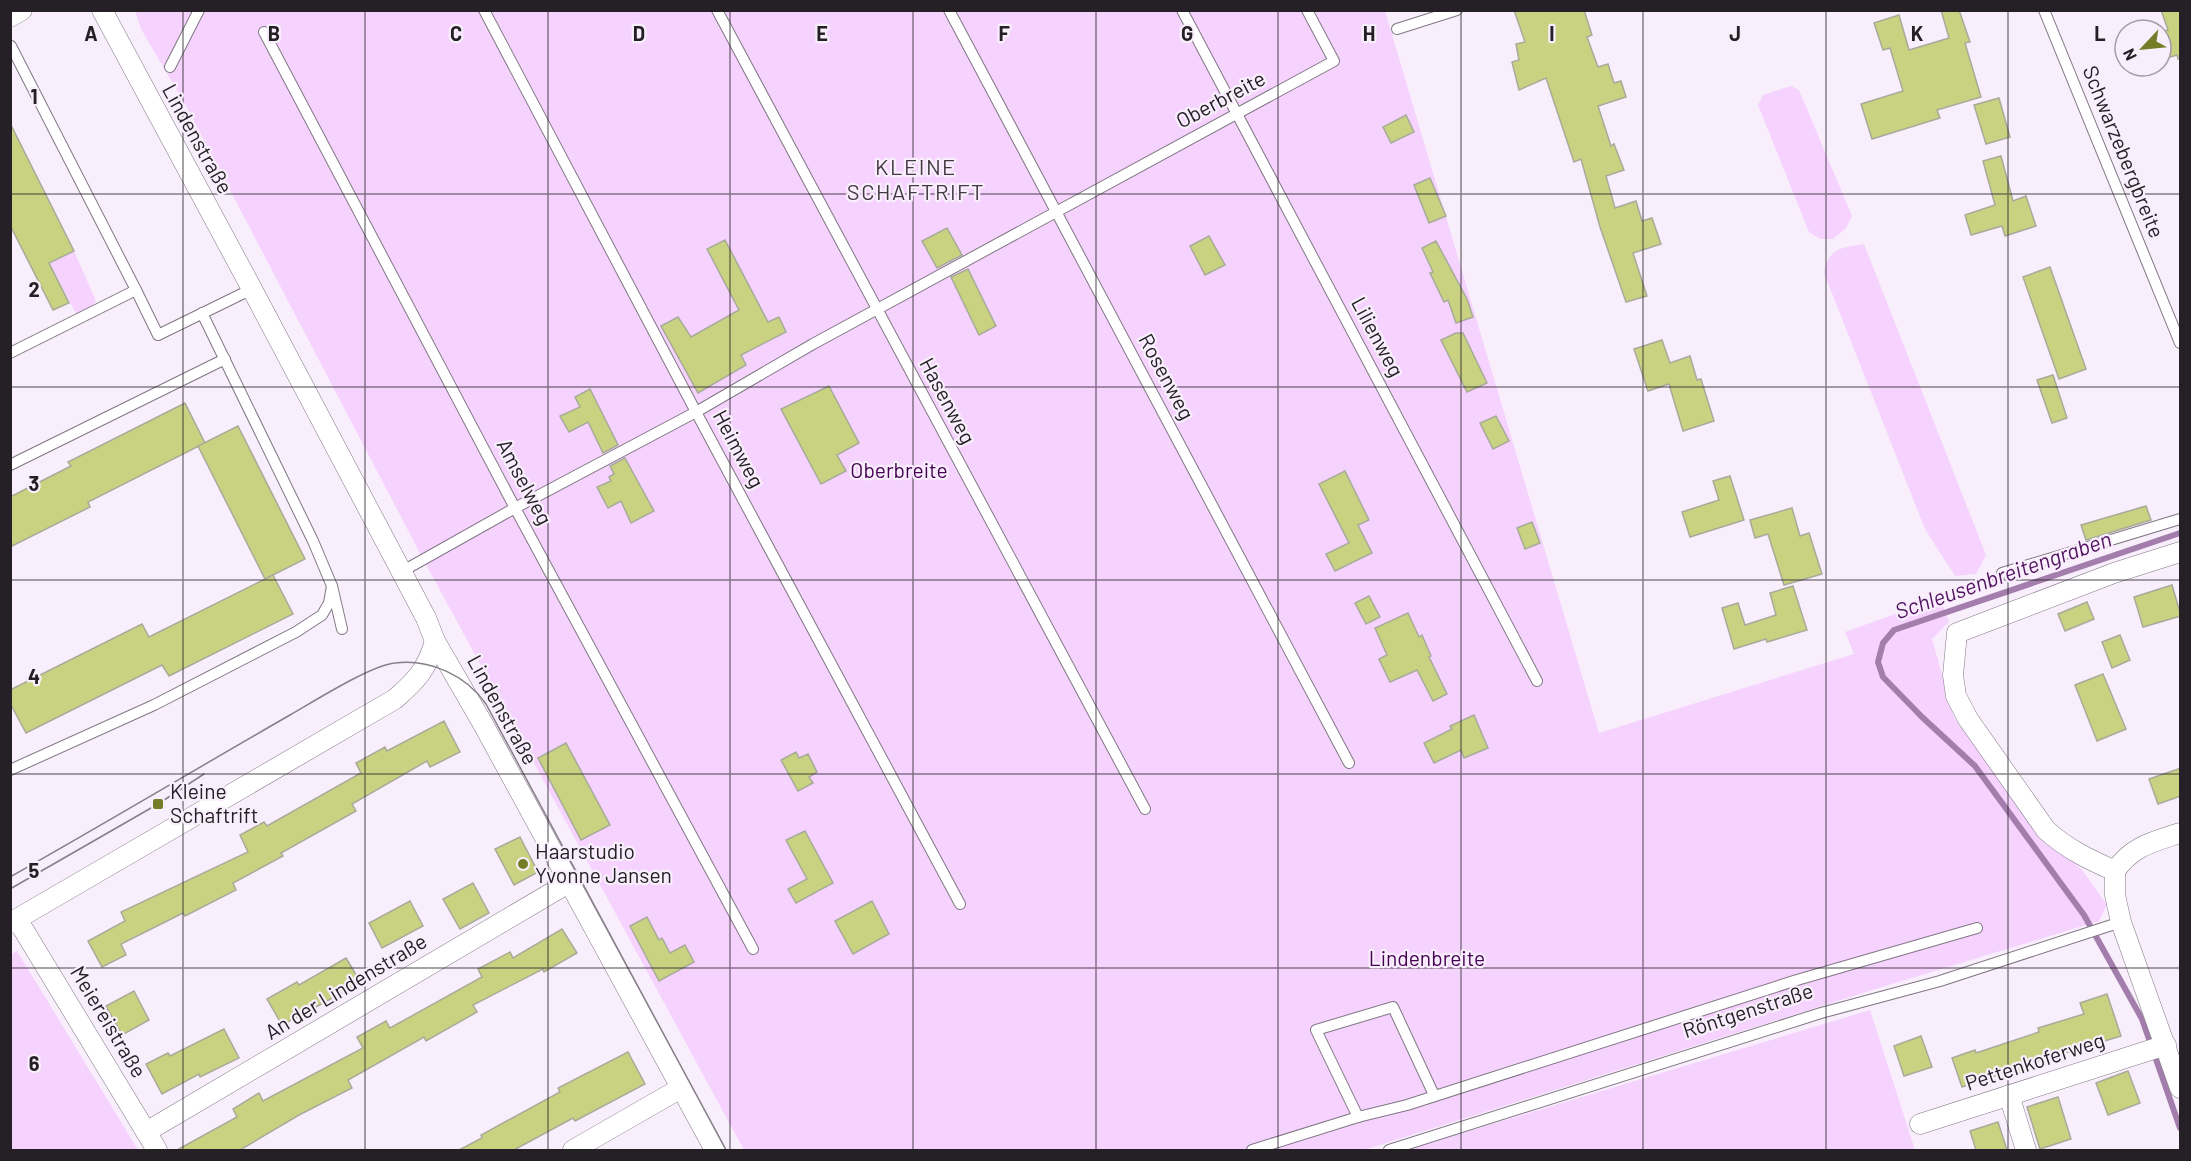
<svg xmlns="http://www.w3.org/2000/svg" width="2191" height="1161" font-family="Barlow,sans-serif">
	<style>
		.green { fill: #f5d3fe }
		.lines { fill: none; stroke-linecap: round; stroke-linejoin: round }
		.stream { stroke: #a37eac; stroke-width: 6 }
		.building { fill: #c9d280; stroke: #a8aa9a; stroke-width: 1.5 }
		.lane-casing { stroke: #817784; stroke-width: 12 }
		.street-casing { stroke: #817784; stroke-width: 21 }
		.lane { stroke: #fff; stroke-width: 10 }
		.street { stroke: #fff; stroke-width: 20 }
		.tram { stroke: #877f88; stroke-width: 1.5 }
		.grid { fill: none; stroke: #242025; stroke-width: 1.5; stroke-opacity: 0.55 }
		.poi-dot { fill: #767c27; stroke: #f9eefc; stroke-width: 2 }
		.labels { text-anchor: middle; stroke-width: 4.5; stroke-linejoin: round; paint-order: stroke }
		.street-label { font-size: 21px; fill: #242025; stroke: #f9eefc }
		.park-label { font-size: 21px; fill: #450253; stroke: #f9eefc }
		.poi-label { font-size: 21px; fill: #242025; stroke: #f9eefc; text-anchor: start }
		.neighbourhood-label { font-size: 22px; letter-spacing: 1.5px; fill: #423944; stroke: #f9eefc }
		.water-label { font-size: 22px; font-style: italic; fill: #511360; stroke: #f9eefc }
		.grid-label { font-size: 20px; text-anchor: middle; font-weight: bold; fill: #242025; stroke: #f9eefc; stroke-width: 4.5; stroke-linejoin: round; paint-order: stroke }
	</style>
	<rect width="100%" height="100%" fill="#f9eefc"/>
	<g class="green">
		<polygon points="135,11 1385,11 1599,733 1854,654 1845,632 1940,598 1949,622 1932,639 1954,717 2042,834 2083,871 2107,905 2099,921 1882,987 1364,1150 744,1150 423,559 185,104 141,29"/>
		<polygon points="1791,86 1799,90 1852,216 1846,228 1833,239 1820,239 1809,232 1758,105 1763,95"/>
		<path d="M1864,244l122,311 -10,19 -21,2 -30,-47 -101,-256c5,-26 17,-25 40,-29z"/>
		<polygon points="74,251 96,301 79,319 49,263"/>
		<polygon points="17,951 138,1150 11,1150 10,955"/>
		<polygon points="1870,1010 1915,1150 1406,1150"/>
	</g>
	<g class="lines">
		<polyline class="stream" points="2180,533 1894,630 1883,643 1878,662 1883,677 1922,717 1975,766 2084,915 2142,1019 2180,1128"/>
	</g>
	<g class="building">
		<polygon points="1514,10 1584,10 1592,35 1587,37 1598,67 1608,64 1614,83 1621,81 1626,97 1598,106 1611,146 1614,144 1624,170 1606,176 1615,208 1636,201 1642,221 1652,218 1661,244 1633,253 1647,296 1626,302 1600,227 1581,159 1574,162 1546,78 1519,90 1512,62 1519,60 1516,44 1525,42"/>
		<polygon points="1941,10 1959,10 1970,42 1965,43 1981,97 1937,110 1940,118 1872,139 1861,104 1903,91 1890,48 1883,50 1874,23 1899,15 1909,50 1949,38"/>
		<polygon points="2161,10 2181,10 2181,59 2178,59 2177,55 2161,60 2161,32 2168,30"/>
		<polygon points="1999,98 2010,137 1986,144 1974,105"/>
		<polygon points="1406,115 1414,132 1391,143 1383,127"/>
		<polygon points="10,123 74,251 49,263 69,303 53,310 10,225"/>
		<polygon points="2001,156 2013,201 2026,196 2036,226 2005,236 2002,226 1971,235 1965,215 1995,205 1983,161"/>
		<polygon points="1430,178 1446,216 1429,223 1414,185"/>
		<polygon points="947,228 962,255 937,268 922,241"/>
		<polygon points="1209,236 1225,265 1205,275 1190,246"/>
		<polygon points="725,240 768,322 779,317 786,332 741,355 746,365 698,393 661,326 678,317 691,337 739,310 707,249"/>
		<polygon points="1436,241 1467,299 1473,317 1456,323 1448,300 1444,302 1430,273 1433,272 1422,248"/>
		<polygon points="2050,267 2086,369 2059,379 2023,277"/>
		<polygon points="968,269 996,326 979,335 951,277"/>
		<polygon points="1456,333 1463,333 1487,383 1467,392 1441,340"/>
		<polygon points="1662,340 1670,363 1690,356 1697,380 1701,379 1714,421 1683,431 1669,384 1648,391 1634,349"/>
		<polygon points="2053,375 2067,418 2052,423 2037,380"/>
		<polygon points="829,386 859,443 837,455 846,471 821,484 781,409"/>
		<polygon points="590,389 618,445 603,453 588,422 569,432 560,416 580,407 575,397"/>
		<polygon points="185,403 205,443 88,502 90,507 10,547 10,497 71,466 68,462"/>
		<polygon points="1496,416 1509,441 1493,449 1480,423"/>
		<polygon points="238,426 305,559 265,579 198,446"/>
		<polygon points="625,458 654,511 631,523 621,501 608,508 597,487 611,481 609,477 614,474 610,466"/>
		<polygon points="1345,471 1369,520 1358,525 1372,553 1335,571 1326,554 1349,543 1319,484"/>
		<polygon points="1730,476 1744,520 1690,537 1682,512 1719,500 1713,481"/>
		<polygon points="2146,506 2151,520 2086,540 2081,525"/>
		<polygon points="1792,508 1800,536 1809,533 1822,574 1784,585 1768,534 1755,538 1750,520"/>
		<polygon points="1532,522 1540,543 1525,549 1517,528"/>
		<polygon points="273,575 293,614 169,676 162,665 26,733 10,703 10,690 142,624 149,637"/>
		<polygon points="2172,585 2181,616 2143,627 2134,597"/>
		<polygon points="1793,586 1807,630 1767,642 1766,639 1734,649 1722,608 1738,603 1745,625 1776,615 1770,593"/>
		<polygon points="1369,596 1380,617 1366,624 1355,603"/>
		<polygon points="2087,602 2094,619 2065,631 2058,614"/>
		<polygon points="1408,613 1419,637 1422,635 1431,656 1429,657 1447,694 1433,701 1417,670 1390,682 1379,659 1387,655 1375,628"/>
		<polygon points="2120,635 2130,660 2112,668 2102,642"/>
		<polygon points="2103,674 2126,729 2097,741 2075,685"/>
		<polygon points="1474,715 1488,748 1464,758 1461,750 1434,763 1424,743 1452,729 1450,726"/>
		<polygon points="444,721 460,752 430,767 427,761 352,804 356,811 281,853 283,856 233,883 236,890 185,916 183,913 121,944 126,955 102,967 88,941 125,921 121,912 248,852 240,835 264,822 267,826 361,773 356,763 385,747 387,751"/>
		<polygon points="566,743 610,825 581,840 538,758"/>
		<polygon points="796,752 799,758 808,754 817,772 809,777 813,783 798,791 781,760"/>
		<polygon points="2181,768 2181,796 2158,804 2149,779"/>
		<polygon points="805,831 833,883 796,903 788,889 807,879 786,840"/>
		<polygon points="520,837 538,872 514,885 495,849"/>
		<polygon points="473,883 489,913 460,929 443,899"/>
		<polygon points="410,901 423,926 382,948 369,923"/>
		<polygon points="872,901 889,934 853,954 835,921"/>
		<polygon points="647,917 659,940 662,938 670,953 685,945 694,962 659,981 630,926"/>
		<polygon points="562,929 577,953 544,972 543,969 473,1005 477,1012 426,1041 424,1037 348,1080 352,1088 299,1115 240,1150 177,1150 237,1117 233,1109 259,1093 263,1101 363,1048 357,1037 386,1021 390,1028 482,977 478,969 510,952 513,958"/>
		<polygon points="346,958 361,983 282,1025 267,999 297,982 299,985"/>
		<polygon points="134,991 149,1020 122,1035 106,1006"/>
		<polygon points="2107,994 2121,1036 2029,1064 2031,1069 2008,1077 2007,1072 1962,1087 1952,1058 1975,1050 1976,1053 2039,1032 2038,1028 2084,1014 2080,1003"/>
		<polygon points="224,1029 239,1058 200,1077 199,1074 162,1094 146,1064 168,1053 170,1056"/>
		<polygon points="1921,1036 1932,1067 1904,1076 1894,1046"/>
		<polygon points="628,1052 645,1084 575,1121 573,1118 514,1150 459,1150 482,1138 481,1135 560,1092 558,1088"/>
		<polygon points="2128,1071 2140,1103 2108,1115 2096,1083"/>
		<polygon points="2058,1097 2071,1139 2040,1149 2027,1107"/>
		<polygon points="1998,1122 2007,1150 1976,1150 1970,1131"/>
	</g>
	<g class="lines">
		<g class="lane-casing">
			<g id="lane">
				<polyline points="484,10 696,412 960,904"/>
				<polyline points="717,10 1145,809"/>
				<polyline points="949,10 1349,763"/>
				<polyline points="1182,10 1537,681"/>
				<polyline points="2044,10 2180,343"/>
				<polyline points="1397,29 1457,10"/>
				<polyline points="264,32 515,508 753,949"/>
				<polyline points="11,46 136,290"/>
				<polyline points="170,67 199,10"/>
				<polyline points="202,313 313,541 332,586 342,629"/>
				<polyline points="10,353 136,290 158,335 252,289"/>
				<polyline points="10,465 225,359"/>
				<polyline points="401,572 515,508 696,412 813,344 1334,61 1307,10"/>
				<polyline points="2002,573 2180,519"/>
				<polyline points="10,770 154,705 296,632 322,615 329,603 332,586"/>
				<polyline points="1358,1117 1316,1030 1393,1007 1434,1095"/>
				<polyline points="1252,1150 1358,1117 1407,1105 1797,980 1977,928"/>
				<polyline points="1389,1150 1821,1013 1940,981 2121,922"/>
			</g>
		</g>
		<g class="street-casing">
			<g id="street">
				<polyline points="102,10 252,289 426,618 435,641 483,724 715,1150"/>
				<polyline points="10,17 22,10"/>
				<path d="M2115,871c-25,-11 -48,-22 -69,-41l-78,-111 -12,-23 -3,-21 4,-42 157,-60 66,-21"/>
				<polyline points="2115,871 2115,895 2121,922 2180,1088"/>
				<path d="M2115,871c17,-25 38,-29 65,-38"/>
				<polyline points="17,919 157,1150"/>
				<path d="M10,923l385,-224c22,-19 32,-30 40,-58"/>
				<polyline points="2009,1095 2026,1150"/>
				<polyline points="1920,1124 2166,1045"/>
				<polyline points="146,1132 570,882"/>
				<polyline points="573,1150 681,1088"/>
			</g>
		</g>
		<use href="#lane" class="lane"/>
		<use href="#street" class="street"/>
		<g class="tram">
			<path d="M10,877c94,-53 186,-108 280,-162 23,-13 81,-50 105,-52 35,-4 71,12 91,41l240,446"/>
			<polyline points="10,889 158,804 204,774"/>
		</g>
	</g>
	<path class="grid" d="M183,10v1140M365,10v1140M548,10v1140M730,10v1140M913,10v1140M1096,10v1140M1278,10v1140M1461,10v1140M1643,10v1140M1826,10v1140M2008,10v1140M10,194h2170M10,387h2170M10,580h2170M10,774h2170M10,968h2170"/>
	<g class="poi-dot">
		<rect x="152" y="798" width="12" height="12" rx="3"/>
		<circle cx="523" cy="864" r="6"/>
	</g>
	<g class="labels">
		<g class="street-label">
			<text transform="translate(1221 100) rotate(-28)" y="7">Oberbreite</text>
			<text transform="translate(197 139) rotate(61)" y="7">Lindenstraße</text>
			<text transform="translate(2123 152) rotate(68)" y="7">Schwarzebergbreite</text>
			<text transform="translate(1377 337) rotate(62)" y="7">Lilienweg</text>
			<text transform="translate(1166 377) rotate(62)" y="7">Rosenweg</text>
			<text transform="translate(947 401) rotate(62)" y="7">Hasenweg</text>
			<text transform="translate(738 449) rotate(62)" y="7">Heimweg</text>
			<text transform="translate(524 482) rotate(62)" y="7">Amselweg</text>
			<text transform="translate(502 710) rotate(61)" y="7">Lindenstraße</text>
			<text transform="translate(346 987) rotate(-31)" y="7">An der Lindenstraße</text>
			<text transform="translate(1748 1011) rotate(-18)" y="7">Röntgenstraße</text>
			<text transform="translate(108 1022) rotate(59)" y="7">Meiereistraße</text>
			<text transform="translate(2035 1062) rotate(-18)" y="7">Pettenkoferweg</text>
		</g>
		<g class="park-label">
			<text x="899" y="478">Oberbreite</text>
			<text x="1427" y="966">Lindenbreite</text>
		</g>
		<g class="poi-label">
			<text x="170" y="799">Kleine<tspan x="170" dy="24">Schaftrift</tspan></text>
			<text x="535" y="859">Haarstudio<tspan x="535" dy="24">Yvonne Jansen</tspan></text>
		</g>
		<g class="neighbourhood-label">
			<text x="916" y="175">KLEINE<tspan x="916" dy="25">SCHAFTRIFT</tspan></text>
		</g>
		<g class="water-label">
			<text transform="translate(2003 575) rotate(-19)" y="8">Schleusenbreitengraben</text>
		</g>
	</g>
	<g class="grid-label">
		<text x="91" y="41">A</text>
		<text x="274" y="41">B</text>
		<text x="456" y="41">C</text>
		<text x="639" y="41">D</text>
		<text x="822" y="41">E</text>
		<text x="1004" y="41">F</text>
		<text x="1187" y="41">G</text>
		<text x="1369" y="41">H</text>
		<text x="1552" y="41">I</text>
		<text x="1735" y="41">J</text>
		<text x="1917" y="41">K</text>
		<text x="2100" y="41">L</text>
		<text x="34" y="104">1</text>
		<text x="34" y="297">2</text>
		<text x="34" y="491">3</text>
		<text x="34" y="684">4</text>
		<text x="34" y="878">5</text>
		<text x="34" y="1071">6</text>
	</g>
	<rect width="2191" height="1161" fill="none" stroke="#242025" stroke-width="24"/>
	<g transform="translate(2143 48) rotate(244)"><circle r="28" fill="#f9eefc" stroke="#a49ca6" stroke-width="1.5"/>
	<path d="M0-4.5L10 22L0 15L-10 22Z" fill="#767c27"/>
	<text y="-9" font-size="16" font-weight="bold" text-anchor="middle" fill="#242025">N</text>
	</g>
</svg>
